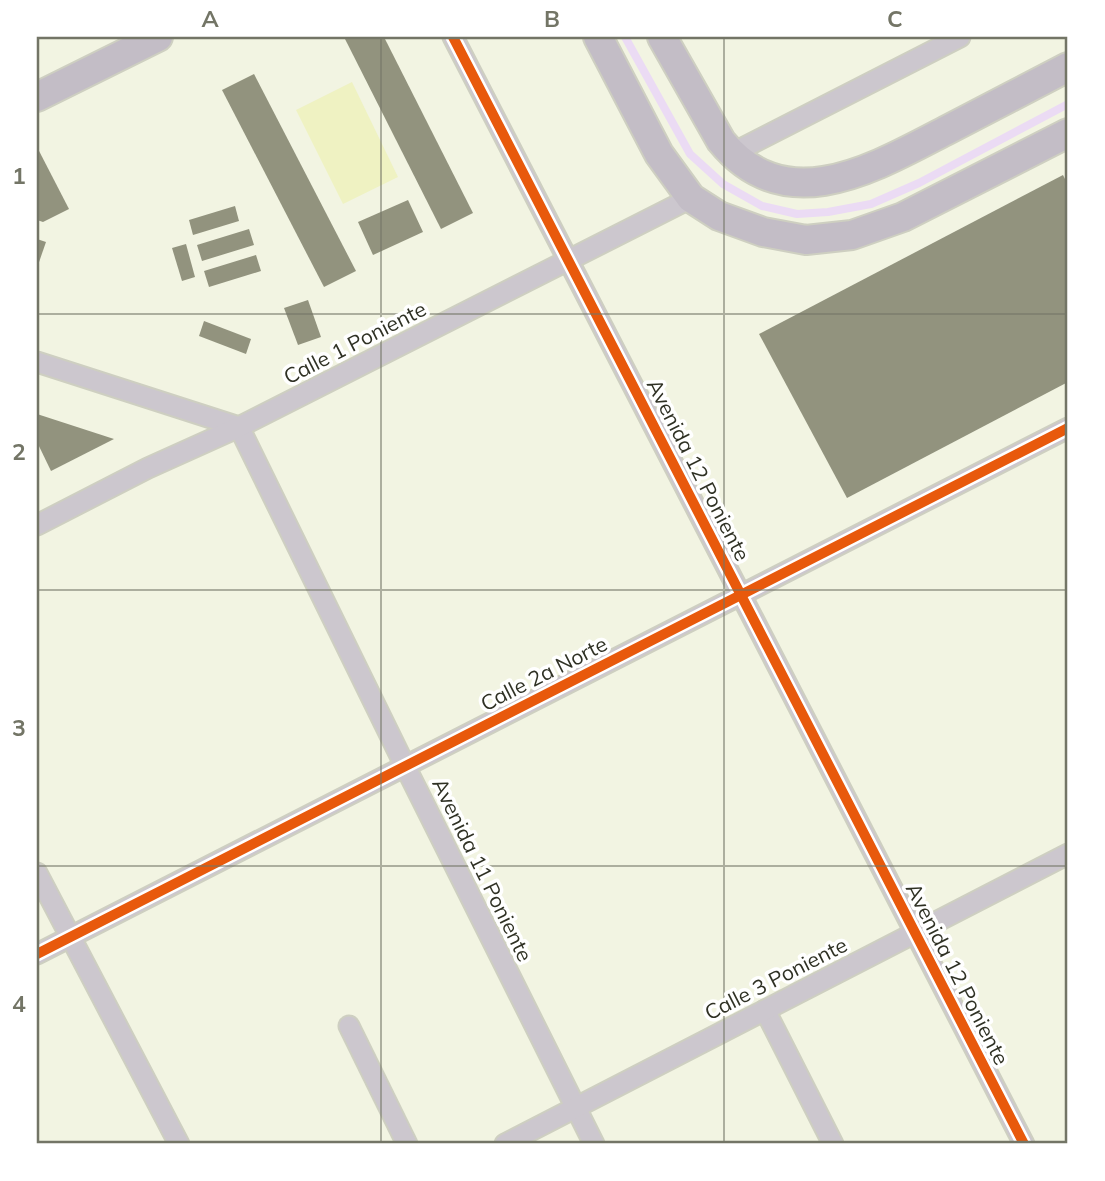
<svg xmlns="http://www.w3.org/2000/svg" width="1105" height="1181" font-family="Mulish,sans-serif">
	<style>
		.green { fill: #eff2c2 }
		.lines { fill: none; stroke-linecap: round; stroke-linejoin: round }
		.stream { stroke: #ebdbf4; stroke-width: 8 }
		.building { fill: #92937e }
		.street-casing { stroke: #cecfc1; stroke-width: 23 }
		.secondary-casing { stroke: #cecfc1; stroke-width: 32 }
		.street { stroke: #ccc7ce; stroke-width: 19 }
		.secondary { stroke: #c3bdc6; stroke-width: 28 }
		.cycleway-casing { stroke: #fff; stroke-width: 15 }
		.cycleway { stroke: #e8590c; stroke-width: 10 }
		.grid { fill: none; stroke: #737566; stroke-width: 2; stroke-opacity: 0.55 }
		.labels { text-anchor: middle; stroke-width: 7; stroke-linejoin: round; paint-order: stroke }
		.street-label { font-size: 21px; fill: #2f3124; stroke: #fff }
		.neatline { fill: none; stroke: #737566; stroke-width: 2.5 }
		.grid-label { font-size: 23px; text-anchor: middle; font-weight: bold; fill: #737566 }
	</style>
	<rect width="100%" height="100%" fill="#f2f4e2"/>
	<polygon class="green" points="352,82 398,177 343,204 296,110"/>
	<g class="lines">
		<polyline class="stream" points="625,37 690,154 723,184 762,206 797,214 828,212 871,204 919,183 1068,104"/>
	</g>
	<g class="building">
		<polygon points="344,37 384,37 473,213 441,229"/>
		<polygon points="254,74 356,271 324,287 222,90"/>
		<polygon points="37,147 69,209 43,222 37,220"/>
		<polygon points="1063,175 1068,185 1068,382 847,498 759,334"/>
		<polygon points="408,200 423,232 373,255 358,222"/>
		<polygon points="235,206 239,221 193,235 189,220"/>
		<polygon points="249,229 254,245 202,261 197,245"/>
		<polygon points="37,239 46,242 37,268"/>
		<polygon points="186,244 195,277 182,281 172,248"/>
		<polygon points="256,255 261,271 209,287 204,271"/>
		<polygon points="308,300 321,337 298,345 284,308"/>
		<polygon points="204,321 251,339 246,354 199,336"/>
		<polygon points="37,414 114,439 51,471 37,442"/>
	</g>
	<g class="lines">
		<g class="street-casing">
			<g id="street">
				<path d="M453,37c193,367 379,739 571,1107"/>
				<polyline points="731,154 960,37"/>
				<polyline points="37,362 239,427"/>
				<polyline points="239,427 405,766 594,1144"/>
				<polyline points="37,525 148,468 239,427 691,198"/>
				<polyline points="37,873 179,1144"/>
				<polyline points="37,954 1068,428"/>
				<polyline points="765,1010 833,1144"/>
				<polyline points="349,1026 407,1144"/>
				<polyline points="505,1144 1068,854"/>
			</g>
		</g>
		<g class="secondary-casing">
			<g id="secondary">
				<polyline points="598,37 659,154 691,198 719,216 763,232 806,240 852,235 903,217 1068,133"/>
				<path d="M662,37l59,104c66,81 156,25 228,-12 40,-21 79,-41 119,-62"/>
				<polyline points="37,97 158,37"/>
			</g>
		</g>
		<use href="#street" class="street"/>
		<use href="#secondary" class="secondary"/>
		<g class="cycleway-casing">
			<g id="cycleway">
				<path d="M453,37c193,367 379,739 571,1107"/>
				<polyline points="37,954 1068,428"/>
			</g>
		</g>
		<use href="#cycleway" class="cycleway"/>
	</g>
	<path class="grid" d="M381,37v1107M724,37v1107M37,314h1031M37,590h1031M37,866h1031"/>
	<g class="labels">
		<g class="street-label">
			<text transform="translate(355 343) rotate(-27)" y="7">Calle 1 Poniente</text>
			<text transform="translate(698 470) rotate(63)" y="7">Avenida 12 Poniente</text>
			<text transform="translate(544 674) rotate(-27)" y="7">Calle 2a Norte</text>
			<text transform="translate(482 870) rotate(64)" y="7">Avenida 11 Poniente</text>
			<text transform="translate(957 974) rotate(63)" y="7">Avenida 12 Poniente</text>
			<text transform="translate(776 979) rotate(-27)" y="7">Calle 3 Poniente</text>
		</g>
	</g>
	<rect width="1105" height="1181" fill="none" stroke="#ffffff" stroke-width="77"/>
	<rect x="38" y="38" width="1028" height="1104" class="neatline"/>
	<g class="grid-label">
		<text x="210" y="27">A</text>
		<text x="552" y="27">B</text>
		<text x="895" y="27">C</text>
		<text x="19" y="184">1</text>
		<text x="19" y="460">2</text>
		<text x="19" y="736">3</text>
		<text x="19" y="1012">4</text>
	</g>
</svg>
